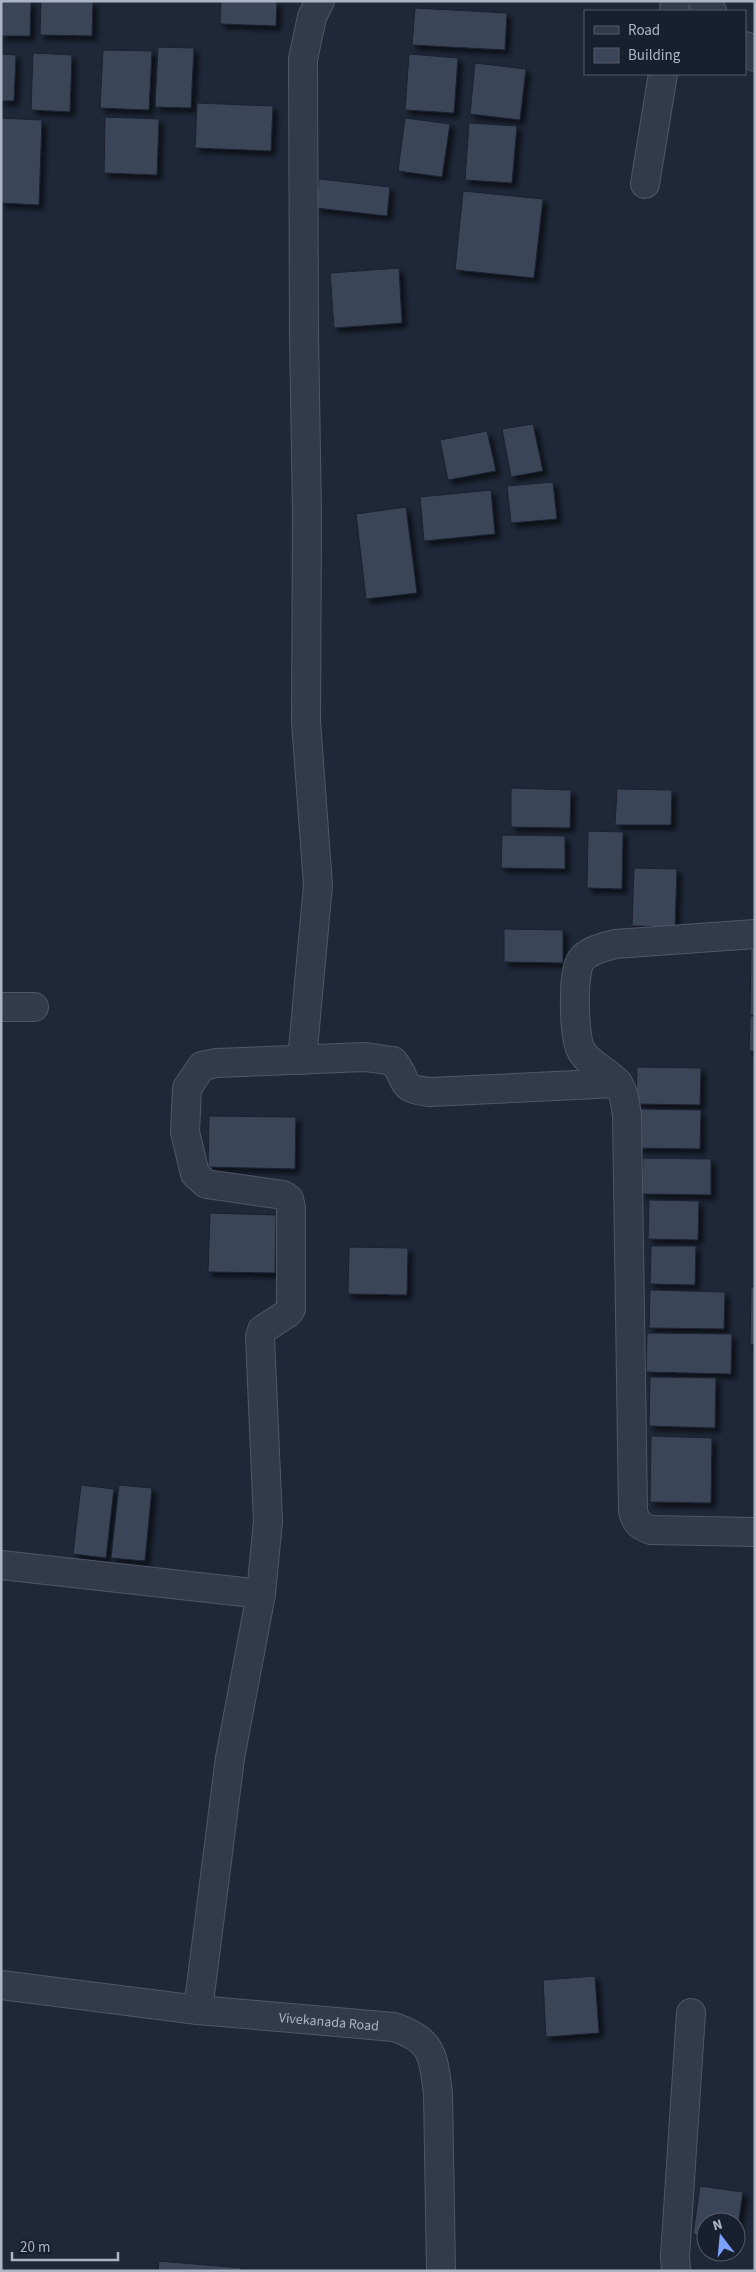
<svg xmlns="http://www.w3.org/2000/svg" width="756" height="2272" font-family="'Source Sans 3',sans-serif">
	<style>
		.building { fill: #3b4559; stroke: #1a2130; filter: url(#shadow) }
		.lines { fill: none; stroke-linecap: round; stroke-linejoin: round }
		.minor-casing { stroke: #505767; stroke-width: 30 }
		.minor { stroke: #333a49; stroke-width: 28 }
		.labels { text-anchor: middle; stroke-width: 4; stroke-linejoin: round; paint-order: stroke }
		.street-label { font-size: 14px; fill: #adb4c6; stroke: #181f2e }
	</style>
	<defs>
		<filter id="shadow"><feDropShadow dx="4.5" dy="4.5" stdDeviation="2.5" flood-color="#0009"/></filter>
	</defs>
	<rect width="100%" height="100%" fill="#1f2839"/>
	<g class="building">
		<polygon points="1,1 31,1 30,36 1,36"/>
		<polygon points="41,1 93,1 92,36 40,35"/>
		<polygon points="221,1 277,1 276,26 220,24"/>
		<polygon points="415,8 507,13 505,50 412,45"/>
		<polygon points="158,47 194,48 191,108 155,107"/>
		<polygon points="103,50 152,51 149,110 100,108"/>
		<polygon points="33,53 72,55 70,112 31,110"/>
		<polygon points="1,54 16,55 14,101 1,101"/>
		<polygon points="409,54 458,58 454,113 405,110"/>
		<polygon points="475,63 526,69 520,120 470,114"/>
		<polygon points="197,103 273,106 271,151 195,148"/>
		<polygon points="105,117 159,119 157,175 104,173"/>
		<polygon points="1,118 42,120 39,205 1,203"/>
		<polygon points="405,118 450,124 442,177 398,171"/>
		<polygon points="469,123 517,126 512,183 465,180"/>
		<polygon points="319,179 390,187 387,216 316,208"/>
		<polygon points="463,191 543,199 534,278 455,270"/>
		<polygon points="399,268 402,323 334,328 330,273"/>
		<polygon points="533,424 543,471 511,477 502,429"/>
		<polygon points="487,431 496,471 448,480 440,440"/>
		<polygon points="553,482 557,519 511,523 507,486"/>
		<polygon points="491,490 495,534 424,541 420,497"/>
		<polygon points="406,507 417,593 366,599 356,514"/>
		<polygon points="511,788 571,790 570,828 511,827"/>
		<polygon points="617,789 672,790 671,825 615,825"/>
		<polygon points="588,831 623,832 622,889 587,888"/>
		<polygon points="502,835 565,836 565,869 501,868"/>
		<polygon points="634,868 677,869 675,927 632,926"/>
		<polygon points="504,929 563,930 563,963 504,962"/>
		<polygon points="751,941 755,941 755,1015 750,1015"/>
		<polygon points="750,1016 755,1016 755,1051 749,1051"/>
		<polygon points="637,1067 701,1068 700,1105 636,1104"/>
		<polygon points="638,1109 701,1110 700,1149 637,1148"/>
		<polygon points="209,1116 296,1117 295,1169 208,1167"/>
		<polygon points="643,1158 711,1159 711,1195 642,1194"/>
		<polygon points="649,1200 699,1201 698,1240 648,1239"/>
		<polygon points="210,1213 276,1215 275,1273 208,1272"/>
		<polygon points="651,1246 696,1246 695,1285 650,1284"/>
		<polygon points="349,1247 408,1248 407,1295 348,1294"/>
		<polygon points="751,1287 755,1287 755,1345 750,1344"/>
		<polygon points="650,1290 725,1292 724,1329 649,1328"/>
		<polygon points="647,1333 732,1334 731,1374 646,1372"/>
		<polygon points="650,1377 716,1378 715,1428 649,1426"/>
		<polygon points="651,1436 712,1438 711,1503 650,1502"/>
		<polygon points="81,1485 114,1489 106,1558 73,1554"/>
		<polygon points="119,1485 152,1488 145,1561 111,1558"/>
		<polygon points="595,1976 599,2033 546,2037 543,1980"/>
		<polygon points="700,2186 743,2192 736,2240 736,2222 706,2222 706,2236 693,2234"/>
		<polygon points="159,2261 241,2268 240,2271 158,2271"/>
	</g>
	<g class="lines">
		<g class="minor-casing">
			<g id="minor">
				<polyline points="703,1 712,11"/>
				<polyline points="674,11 675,1"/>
				<polyline points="745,46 755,57"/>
				<polyline points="645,184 663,74"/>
				<path d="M755,934l-140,10c-11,3 -26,6 -34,16 -9,12 -7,74 -1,88 7,17 30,23 39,37 6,9 6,20 8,30l6,396c3,12 7,15 18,19l104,2"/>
				<polyline points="1,1007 34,1007"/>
				<polyline points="302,1060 318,885 306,722 307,515 304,333 303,59 312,17 320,1"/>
				<polyline points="1,1565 261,1594 230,1758 198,2010"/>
				<path d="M261,1594l7,-73 -8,-184 2,-7 26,-17 3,-4v-101l-2,-9 -6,-4 -77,-11 -11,-10 -10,-42 2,-44 15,-22 14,-3 149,-6 28,4c17,20 4,28 37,31l188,-9"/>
				<path id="s1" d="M1,1985l197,25 196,17c39,13 39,28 44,66l3,178"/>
				<polyline points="676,2271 675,2256 691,2013"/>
			</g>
		</g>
		<use href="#minor" class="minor"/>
	</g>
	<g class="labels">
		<g class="street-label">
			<text dy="5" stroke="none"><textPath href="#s1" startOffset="330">Vivekanada Road</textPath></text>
		</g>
	</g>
	<rect width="756" height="2272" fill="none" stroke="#adb4c6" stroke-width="5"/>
	<rect x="584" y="10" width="162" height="65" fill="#181f2e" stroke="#545b6b"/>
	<rect x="594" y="26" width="25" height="8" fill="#333a49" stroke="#545b6b"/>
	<text x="628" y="35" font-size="15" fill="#adb4c6">Road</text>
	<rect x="594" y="48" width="25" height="15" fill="#3b4559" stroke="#545b6b"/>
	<text x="628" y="60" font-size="15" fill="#adb4c6">Building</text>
	<g transform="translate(721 2237) rotate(344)"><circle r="24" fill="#181f2e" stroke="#545b6b"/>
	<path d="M0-4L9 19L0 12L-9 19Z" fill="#7ba1fd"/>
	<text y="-8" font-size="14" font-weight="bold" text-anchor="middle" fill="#adb4c6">N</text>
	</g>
	<path d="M12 2252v8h106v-8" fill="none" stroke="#adb4c6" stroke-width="2.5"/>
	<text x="20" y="2252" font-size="15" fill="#adb4c6" stroke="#181f2e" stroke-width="4" paint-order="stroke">20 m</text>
</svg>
